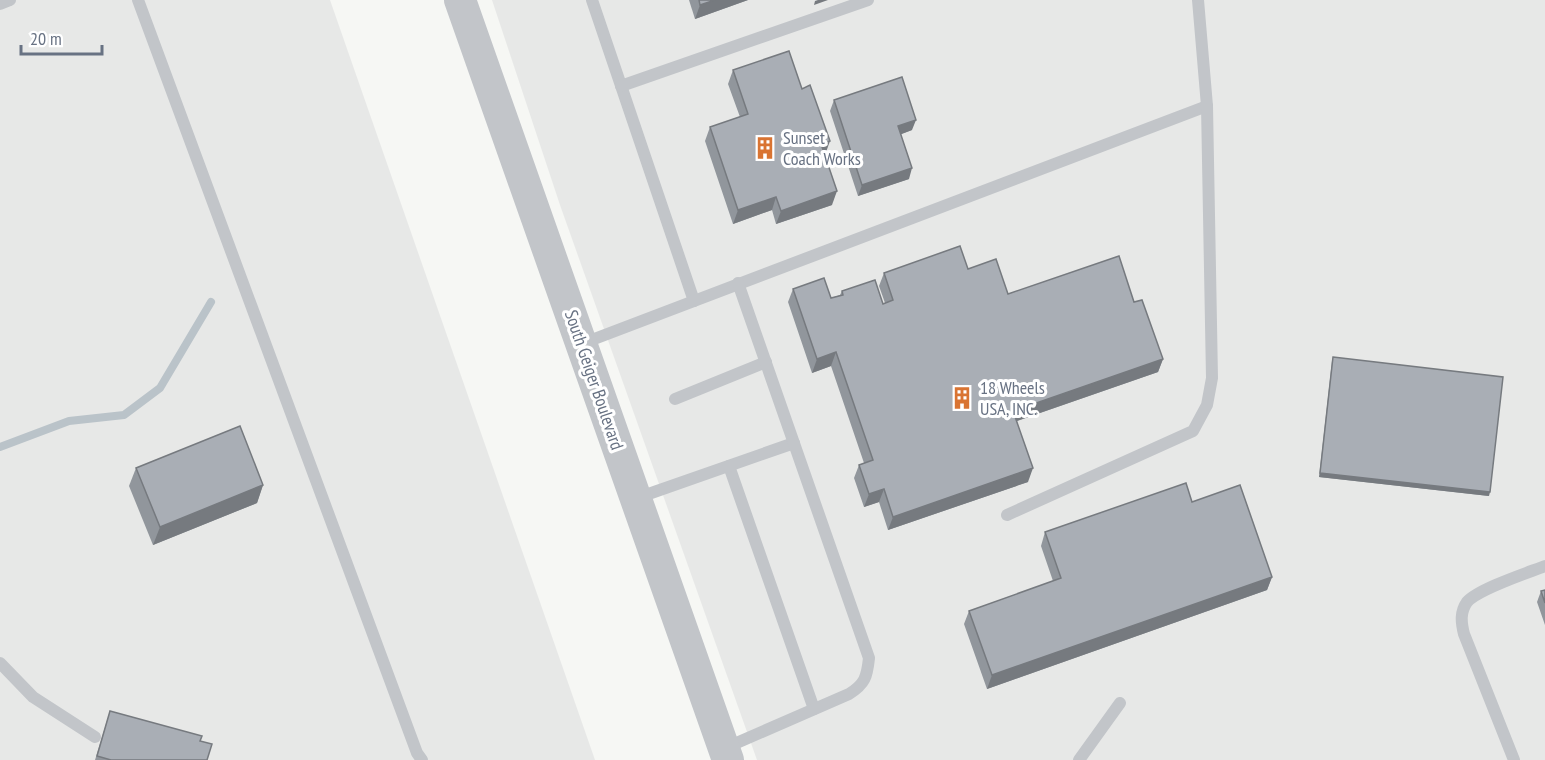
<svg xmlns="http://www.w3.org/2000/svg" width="1545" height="760" font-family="'PT Sans Narrow',sans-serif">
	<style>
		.built { fill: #e7e8e7 }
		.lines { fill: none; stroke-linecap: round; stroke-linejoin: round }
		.stream { stroke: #bac3c9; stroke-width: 8 }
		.service { stroke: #c2c5c9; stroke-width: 12 }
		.tertiary { stroke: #c2c5c9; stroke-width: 32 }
		.wall { fill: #91969c }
		.shaded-wall { fill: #767a7f }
		.building { fill: #a9aeb5; stroke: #767a7f; stroke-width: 1.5 }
		.labels { text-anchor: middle; stroke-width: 6; stroke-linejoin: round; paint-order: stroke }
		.poi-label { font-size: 18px; fill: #687283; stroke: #fff; text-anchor: start }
		.street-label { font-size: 18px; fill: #687283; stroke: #fff }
	</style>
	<rect width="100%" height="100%" fill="#f6f7f4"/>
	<g class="built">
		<polygon points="0,0 330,0 595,760 0,760"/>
		<polygon points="492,0 1545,0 1545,760 757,760 560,205"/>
	</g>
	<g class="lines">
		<polyline class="stream" points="0,447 69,421 124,415 160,388 211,302"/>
		<g class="service">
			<polyline points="138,0 417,753 422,760"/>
			<polyline points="592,0 694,301"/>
			<polyline points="0,4 10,0"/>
			<polyline points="621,86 868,0"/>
			<polyline points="581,344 1207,106"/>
			<polyline points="675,399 766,362"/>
			<polyline points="729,466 814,709"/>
			<polyline points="637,498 794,443"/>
			<polyline points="1007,515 1193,431 1207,405 1212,378 1207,106 1198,0"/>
			<polyline points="0,663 33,697 95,737"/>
			<path d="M725,748l124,-54c16,-10 18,-17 20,-36l-131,-375"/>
			<polyline points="1079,760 1120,703"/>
			<path d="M1514,760l-50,-126c-3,-12 -4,-22 3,-32 11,-13 60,-29 78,-36"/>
		</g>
		<polyline class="tertiary" points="460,0 728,760"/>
	</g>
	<g class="wall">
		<polygon points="689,0 748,0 695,19"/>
		<polygon points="733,70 825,155 832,205 776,224 772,210 733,224 705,141 710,127 740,117 728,84"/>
		<polygon points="834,100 912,130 901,134 909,179 858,196 830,111"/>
		<polygon points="968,269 1008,294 1134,302 1163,359 1158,372 1017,421 1028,482 888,530 879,502 864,507 854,478 859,465 864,463 831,366 812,373 788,302 793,289 831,298 840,295 842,291 883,304 885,303 879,286 884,273"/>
		<polygon points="1333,357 1489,496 1319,477 1332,361"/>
		<polygon points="136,468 263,485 257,503 153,545 129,486"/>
		<polygon points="1192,502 1272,577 1267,590 987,689 964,624 969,611 1053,581 1041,546 1045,532"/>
		<polygon points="1545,590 1545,625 1537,602 1541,591"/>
		<polygon points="110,711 200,741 207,760 95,760"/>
	</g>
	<g class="shaded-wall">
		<polygon points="715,0 748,0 695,19 700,5"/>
		<polygon points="818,0 828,0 814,5 815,1"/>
		<polygon points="916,120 912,130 894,137 898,126"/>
		<polygon points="830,141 825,155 821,144"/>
		<polygon points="912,168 909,179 858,196 862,185"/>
		<polygon points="837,191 832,205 776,224 781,211"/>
		<polygon points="776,197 772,210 733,224 738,210"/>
		<polygon points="836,352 831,366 812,373 817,359"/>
		<polygon points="1163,359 1158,372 1008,424 1013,411"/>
		<polygon points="1033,468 1028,482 888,530 893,517"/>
		<polygon points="1320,473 1490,492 1489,496 1319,477"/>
		<polygon points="263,485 257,503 153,545 160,527"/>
		<polygon points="884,489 879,502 864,507 869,494"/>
		<polygon points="1272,577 1267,590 987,689 992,675"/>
	</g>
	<g class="building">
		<polygon points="699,0 715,0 700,5"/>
		<polygon points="789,51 802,89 810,85 830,141 821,144 837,191 781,211 776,197 738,210 710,127 748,114 733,70"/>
		<polygon points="902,77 916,120 898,126 912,168 862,185 834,100"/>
		<polygon points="960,246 968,269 996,259 1008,294 1119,256 1134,302 1142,300 1163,359 1013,411 1033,468 893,517 884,489 869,494 859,465 873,460 836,352 817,359 793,289 824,278 831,298 843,295 842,291 875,280 883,304 893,300 884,273"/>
		<polygon points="1333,357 1503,377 1490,492 1320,473"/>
		<polygon points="240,426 263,485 160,527 136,468"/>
		<polygon points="1186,483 1192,502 1240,485 1272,577 992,675 969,611 1061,578 1045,532"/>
		<polygon points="1545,590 1545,603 1541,591"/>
		<polygon points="110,711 202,736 200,741 212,744 207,760 111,760 97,756"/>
	</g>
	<defs>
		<g id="building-bare" transform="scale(1.8)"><path d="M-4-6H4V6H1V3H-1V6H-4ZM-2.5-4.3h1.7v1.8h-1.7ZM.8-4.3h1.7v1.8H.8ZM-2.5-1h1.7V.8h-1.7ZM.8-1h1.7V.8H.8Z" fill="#d97432" stroke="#fff" stroke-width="2.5" paint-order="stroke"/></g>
	</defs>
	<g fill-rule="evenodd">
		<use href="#building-bare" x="765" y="148"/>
		<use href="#building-bare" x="962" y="398"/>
	</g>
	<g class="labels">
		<g class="poi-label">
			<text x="783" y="144">Sunset<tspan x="783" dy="21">Coach Works</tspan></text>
			<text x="980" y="394">18 Wheels<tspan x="980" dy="21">USA, INC.</tspan></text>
		</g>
		<g class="street-label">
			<text transform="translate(594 380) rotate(71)" y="6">South Geiger Boulevard</text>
		</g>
	</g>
	<path d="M21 45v9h81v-9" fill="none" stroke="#687283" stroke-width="3"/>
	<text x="30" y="45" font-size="18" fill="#687283" stroke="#ffffff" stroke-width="4.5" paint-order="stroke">20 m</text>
</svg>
